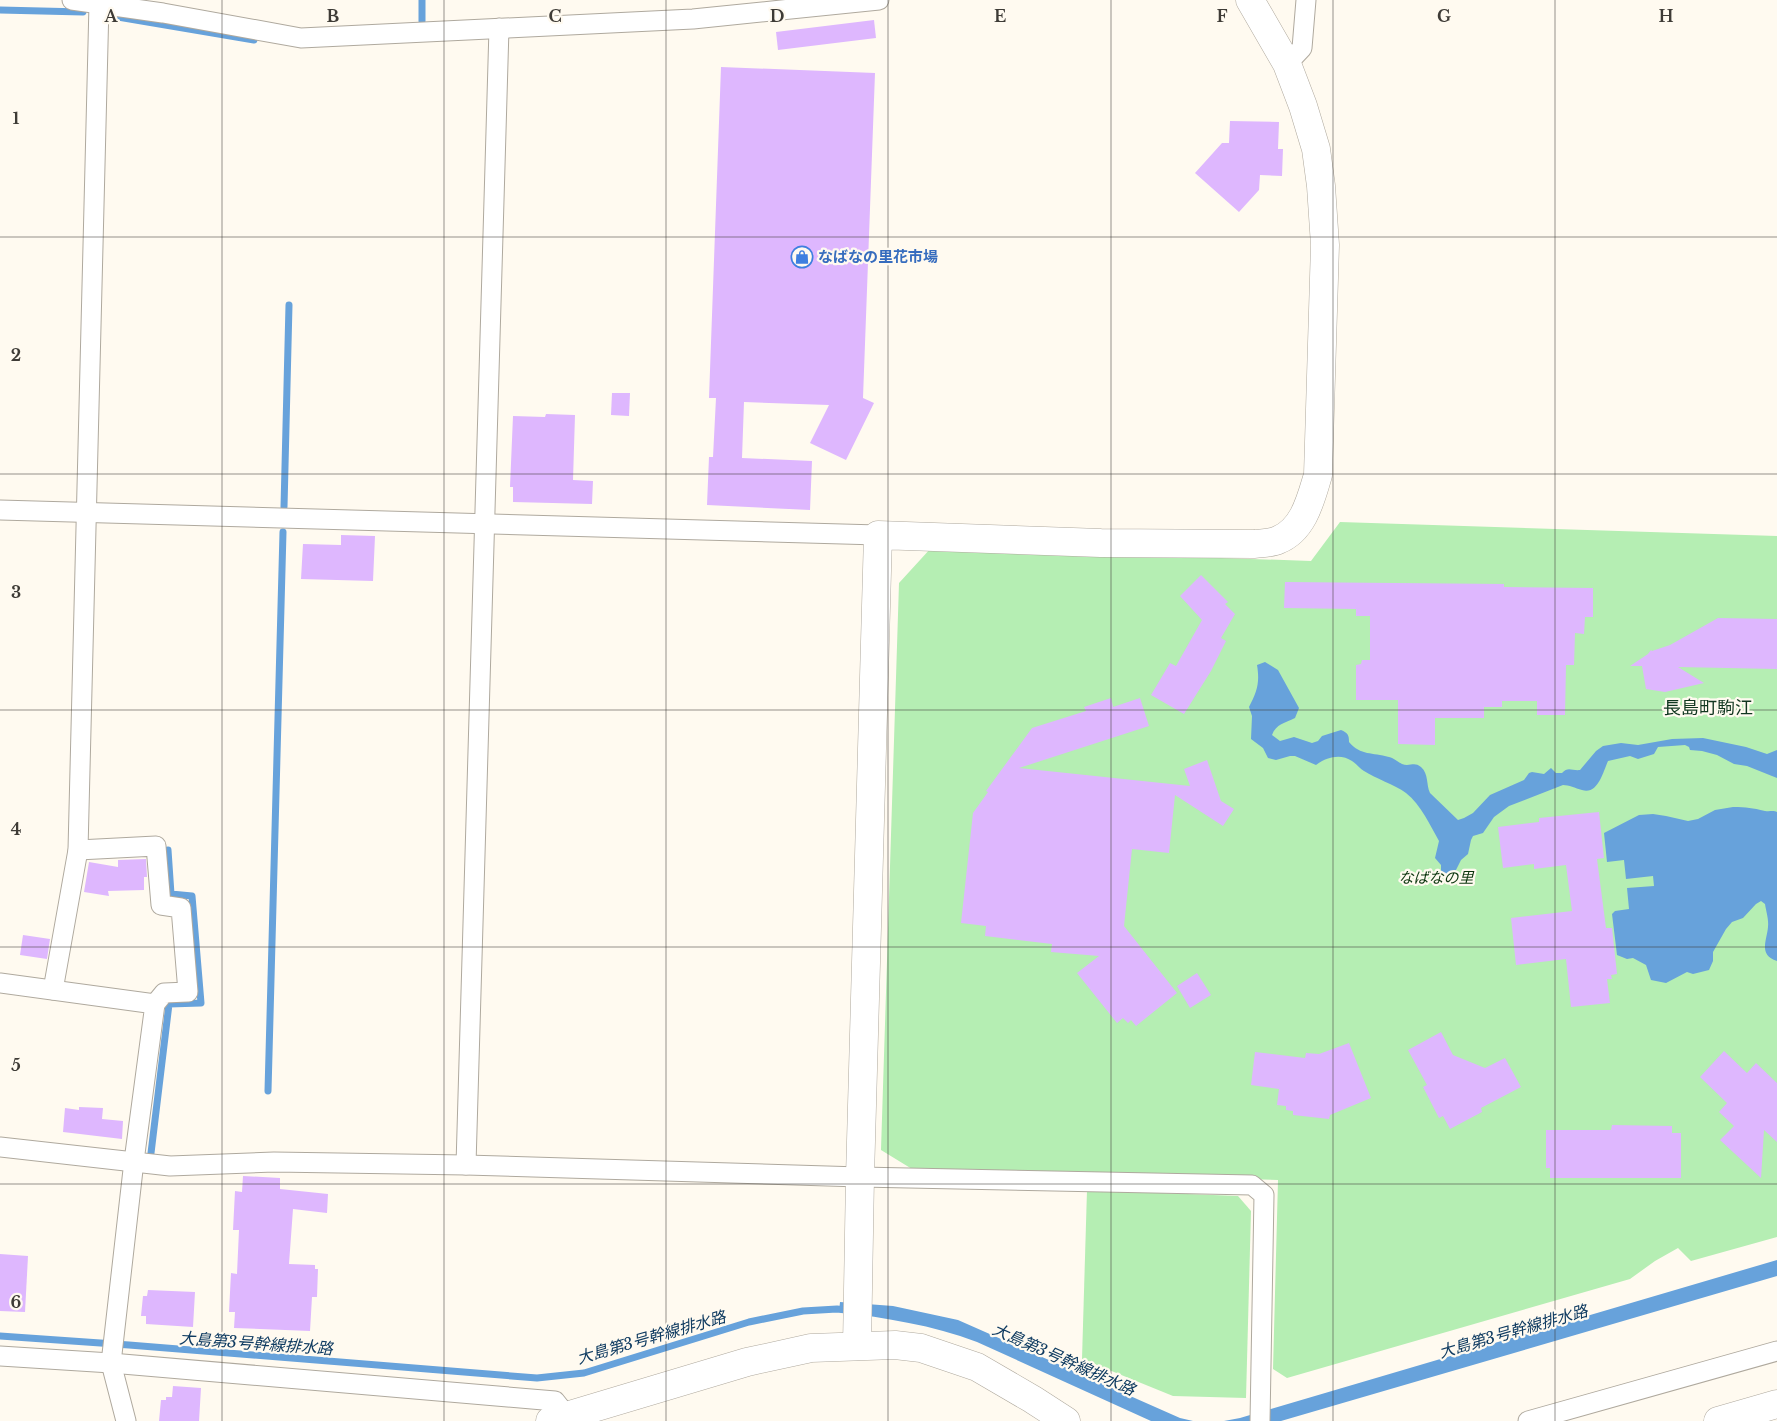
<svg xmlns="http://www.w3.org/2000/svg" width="1777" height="1421" font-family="'Libre Baskerville','Noto Sans JP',serif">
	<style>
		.green { fill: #b5eeb3 }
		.water { fill: #67a2db }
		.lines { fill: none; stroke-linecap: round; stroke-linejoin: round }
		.stream { stroke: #67a2db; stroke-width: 7 }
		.building { fill: #deb7fe }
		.street-casing { stroke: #afa99e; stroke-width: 21 }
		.secondary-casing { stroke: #afa99e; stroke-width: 29 }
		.street { stroke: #fff; stroke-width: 19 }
		.secondary { stroke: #fff; stroke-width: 28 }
		.grid { fill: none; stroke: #3e3b36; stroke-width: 1; stroke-opacity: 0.55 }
		.labels { text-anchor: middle; stroke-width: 4.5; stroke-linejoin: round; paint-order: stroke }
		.shop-label { font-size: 15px; font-weight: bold; fill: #366cbe; stroke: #fffaf0; text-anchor: start }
		.park-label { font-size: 15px; font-style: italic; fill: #0a350d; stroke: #fffaf0 }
		.water-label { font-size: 16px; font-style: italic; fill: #0e3a60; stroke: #fffaf0 }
		.quarter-label { font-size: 18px; fill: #113720; stroke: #fffaf0 }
		.grid-label { font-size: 16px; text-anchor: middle; font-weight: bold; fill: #3e3b36; stroke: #fffaf0; stroke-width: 4.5; stroke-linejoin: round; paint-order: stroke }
	</style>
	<rect width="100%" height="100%" fill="#fffaf0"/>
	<g class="green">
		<polygon points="1340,522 1777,536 1777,1237 1691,1261 1678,1248 1655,1261 1630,1279 1287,1378 1273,1369 1278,1180 912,1169 881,1150 899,583 931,548 1311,561"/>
		<polygon points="1087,1190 1238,1196 1251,1211 1246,1398 1173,1396 1082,1359"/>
	</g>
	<g class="water">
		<path d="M1265,662l13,8 21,38 -4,10c-10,5 -19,6 -23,17l8,6 14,-4 18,6 6,-2 4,-5 19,-6c7,3 8,5 8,12 12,14 23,10 40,15 5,1 9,5 13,7 8,3 12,-3 19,3 8,7 5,18 9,26l28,27 6,-2 9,-5 17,-18 34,-15 5,-7 3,-1 12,2 7,-6 5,5h6c6,-7 10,-2 18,-3l16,-19 7,-5 18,-3 17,2 34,-6 31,-1 43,9 21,7 10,-4v28l-30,-12 -13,-2 -17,-9 -15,-4 -12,-1 -1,-3 -4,-2 -27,2 -4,7 -16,5 -8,-3 -22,5c-5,11 -10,34 -26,29 -7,-2 -13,-5 -19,-5l-54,21 -15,11 -11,16 -10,3 -2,4 -3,14 -7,6 -8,16 -3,3 -9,-3v-11l-6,-7 4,-17c-9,-16 -18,-36 -33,-48 -12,-9 -30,-14 -42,-22 -4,-2 -7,-7 -12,-10 -11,-8 -26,-4 -36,4l-21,-9h-5l-14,4 -8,-2 -5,-10 -12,-9 1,-23 -3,-9c8,-16 11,-24 8,-42z"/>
		<path d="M1733,807c14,0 19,1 32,4 5,1 8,-1 12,1v149c-19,-6 -10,-21 -9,-34 1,-7 -2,-16 -3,-23l-4,-3 -5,3 -13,14 -11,4 -6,7 -13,23v9l-4,9 -16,4 -6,-2 -21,11 -15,-3 -5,-15 -13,-7 -6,1 -10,-4 -5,-41 3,-3 14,-2 -2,-21 27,-2 -1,-10 -27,3 -2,-19 -17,2 -3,-29 35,-18 14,-1 13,2 22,5 10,-2 17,-9z"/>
		<polygon points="1777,1260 1777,1276 1281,1421 1224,1421 1240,1418"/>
		<path d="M840,1302l53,4 65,14 222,98 13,3h-42l-174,-79c-45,-17 -91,-24 -138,-30z"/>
	</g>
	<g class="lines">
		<g class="stream">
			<polyline points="422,0 422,21"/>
			<polyline points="0,10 83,12"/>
			<polyline points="112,16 254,40"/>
			<polyline points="284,507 289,305"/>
			<polyline points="268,1091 283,532"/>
			<polyline points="151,1153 169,1004 201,1003 192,896 171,894 168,850"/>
			<polyline points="0,1336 129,1345 537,1378 584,1373 749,1322 803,1311 837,1309 846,1310"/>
		</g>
	</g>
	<g class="building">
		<polygon points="874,20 876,38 778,50 776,32"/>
		<polygon points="721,67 875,73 863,398 874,403 846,460 810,443 829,405 744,402 742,458 812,461 810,510 707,505 709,457 713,457 716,398 709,398"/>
		<polygon points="1230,121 1279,122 1278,149 1283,149 1282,176 1260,175 1259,190 1239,212 1195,173 1222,143 1229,143"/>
		<polygon points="612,393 630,393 629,416 611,415"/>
		<polygon points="546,414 575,415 573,480 593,481 592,504 513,502 513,487 510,487 513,416 545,417"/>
		<polygon points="341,535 375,536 373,581 301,579 303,544 341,545"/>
		<polygon points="1201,575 1228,602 1225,604 1235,614 1221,638 1226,641 1211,671 1184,714 1151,695 1170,663 1176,666 1202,620 1180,596"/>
		<polygon points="1285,582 1504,584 1504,587 1593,588 1593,617 1585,617 1584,634 1575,633 1574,665 1566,665 1565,715 1537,715 1537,701 1502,701 1502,707 1484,707 1484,718 1435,718 1435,745 1398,744 1398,700 1356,700 1356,665 1361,664 1362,660 1370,660 1370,616 1356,616 1356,609 1284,608"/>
		<polygon points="1718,618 1777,619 1777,669 1678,667 1704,683 1665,692 1646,689 1642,666 1630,666 1648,654 1651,650 1652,651 1670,645"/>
		<polygon points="1111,698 1113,707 1140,698 1149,726 1019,768 1190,786 1184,769 1207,760 1221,801 1234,809 1223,826 1175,795 1169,853 1132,849 1124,926 1177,993 1136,1026 1131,1020 1128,1023 1123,1018 1117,1023 1077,973 1099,956 1051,952 1052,944 985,936 986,926 961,923 973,813 988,792 986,791 1032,728 1086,711 1084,707"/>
		<polygon points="1599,812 1604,858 1597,859 1606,928 1612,928 1617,974 1611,975 1612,979 1607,979 1610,1003 1571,1007 1566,959 1516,965 1511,918 1572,911 1566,865 1534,869 1534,864 1503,868 1498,827 1539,822 1539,818"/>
		<polygon points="146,859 147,877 144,877 144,890 108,891 109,896 84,892 89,862 118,867 118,860"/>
		<polygon points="23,935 50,939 47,959 20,955"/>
		<polygon points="1197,973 1211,995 1190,1008 1177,986"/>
		<polygon points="1441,1032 1453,1055 1485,1068 1505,1058 1521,1087 1481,1108 1482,1112 1450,1129 1443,1116 1439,1118 1423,1087 1427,1085 1408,1050"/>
		<polygon points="1349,1043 1371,1098 1330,1115 1329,1119 1293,1115 1293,1111 1286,1110 1286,1106 1277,1105 1279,1089 1251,1085 1255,1052 1305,1058 1306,1053 1319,1054"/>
		<polygon points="1724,1051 1747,1073 1756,1063 1777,1083 1777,1142 1764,1130 1761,1178 1720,1140 1734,1126 1719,1112 1727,1103 1700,1077"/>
		<polygon points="79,1107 103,1108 102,1119 123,1121 122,1139 63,1132 65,1108 79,1110"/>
		<polygon points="1612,1125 1672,1126 1672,1133 1681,1133 1681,1178 1550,1178 1550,1168 1546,1168 1546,1130 1611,1130"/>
		<polygon points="243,1176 280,1178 280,1189 328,1194 327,1213 293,1209 289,1264 315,1265 315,1269 318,1269 317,1297 312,1297 310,1331 234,1328 235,1312 229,1312 231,1273 237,1274 239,1230 233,1230 235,1191 242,1192"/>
		<polygon points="0,1254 28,1256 25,1312 0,1311"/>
		<polygon points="148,1290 195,1292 193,1327 146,1324 146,1316 141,1316 143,1296 147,1296"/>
		<polygon points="173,1386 201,1388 199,1421 159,1421 161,1400 166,1400 166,1397 172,1397"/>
	</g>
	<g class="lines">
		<g class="street-casing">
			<g id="street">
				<polyline points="72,0 163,13 301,38 693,19 879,0"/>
				<polyline points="1287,64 1302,48 1306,0"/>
				<polyline points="0,510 878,535"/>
				<polyline points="78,850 156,846 161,905 181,908 188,992 164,993 155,1004"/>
				<polyline points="0,983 155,1004 134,1161 111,1363 126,1421"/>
				<polyline points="53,990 78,850 99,4"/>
				<polyline points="0,1147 170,1166 274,1162 466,1165 860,1177 1252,1185 1264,1195 1260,1421"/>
				<polyline points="466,1165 499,28"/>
				<polyline points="0,1356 111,1363 555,1401 567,1416"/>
				<polyline points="1528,1421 1777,1351"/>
			</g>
		</g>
		<g class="secondary-casing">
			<g id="secondary">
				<path d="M857,1346l3,-169 18,-642 223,8 154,1c7,-1 17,-1 23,-4 26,-10 33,-42 40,-65l7,-230 -4,-59 -5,-37 -13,-43 -16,-42 -37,-64"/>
				<polyline points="550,1421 747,1362 811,1348 895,1345 921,1348 977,1367 1032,1399 1066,1421"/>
				<polyline points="1718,1421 1777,1404"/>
			</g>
		</g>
		<use href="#street" class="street"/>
		<use href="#secondary" class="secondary"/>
	</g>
	<path class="grid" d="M222,0v1421M444,0v1421M666,0v1421M888,0v1421M1111,0v1421M1333,0v1421M1555,0v1421M0,237h1777M0,474h1777M0,710h1777M0,947h1777M0,1184h1777"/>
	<defs>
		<g id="shop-ring" transform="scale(1.125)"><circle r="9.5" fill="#fffaf0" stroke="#3f7fe0" stroke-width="1.5"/><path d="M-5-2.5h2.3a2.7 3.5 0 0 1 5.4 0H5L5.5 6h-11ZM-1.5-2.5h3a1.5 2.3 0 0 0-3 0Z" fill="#3f7fe0"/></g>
	</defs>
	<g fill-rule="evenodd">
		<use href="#shop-ring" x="802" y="257"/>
	</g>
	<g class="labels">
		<g class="shop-label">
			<text x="818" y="262">なばなの里花市場</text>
		</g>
		<g class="park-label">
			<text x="1436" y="883">なばなの里</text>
		</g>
		<g class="water-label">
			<text transform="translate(1513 1331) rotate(-16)" y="6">大島第3号幹線排水路</text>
			<text transform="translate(651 1337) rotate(-16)" y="6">大島第3号幹線排水路</text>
			<text transform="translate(256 1343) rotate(4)" y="6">大島第3号幹線排水路</text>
			<text transform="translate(1064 1359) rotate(24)" y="6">大島第3号幹線排水路</text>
		</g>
		<g class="quarter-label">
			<text x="1708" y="714">長島町駒江</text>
		</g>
	</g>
	<g class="grid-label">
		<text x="111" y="22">A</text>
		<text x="333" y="22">B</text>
		<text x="555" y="22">C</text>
		<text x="777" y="22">D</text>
		<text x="1000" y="22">E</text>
		<text x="1222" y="22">F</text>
		<text x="1444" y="22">G</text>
		<text x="1666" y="22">H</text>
		<text x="16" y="124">1</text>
		<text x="16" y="361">2</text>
		<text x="16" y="598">3</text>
		<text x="16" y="835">4</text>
		<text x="16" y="1071">5</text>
		<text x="16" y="1308">6</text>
	</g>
</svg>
